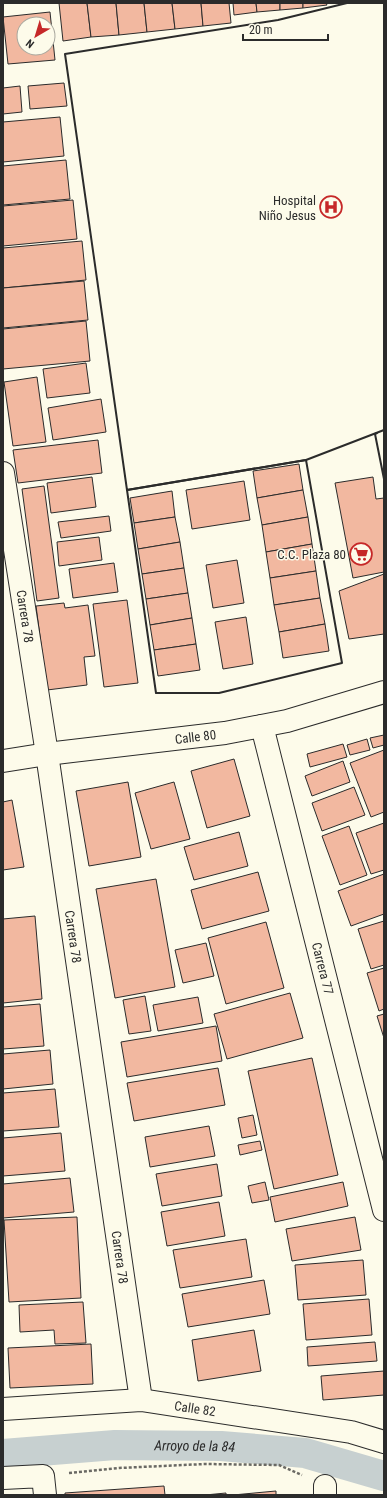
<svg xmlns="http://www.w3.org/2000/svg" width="387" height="1498" font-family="'Roboto Condensed',sans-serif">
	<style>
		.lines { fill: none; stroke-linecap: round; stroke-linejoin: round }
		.canal { stroke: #c7d0d0; stroke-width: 30 }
		.building { fill: #f2b8a0; stroke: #2b2b2b; fill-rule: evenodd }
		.minor-casing { stroke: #2b2b2b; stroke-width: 24 }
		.path { stroke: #6a6964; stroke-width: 2.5; stroke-dasharray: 3 2; stroke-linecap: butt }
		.minor { stroke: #fdfbea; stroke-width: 22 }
		.wall { stroke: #2b2b2b; stroke-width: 2 }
		.labels { text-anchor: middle; stroke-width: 3; stroke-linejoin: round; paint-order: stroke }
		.poi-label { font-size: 13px; fill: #2b2b2b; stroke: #fdfbea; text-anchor: end }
		.street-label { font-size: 13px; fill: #2b2b2b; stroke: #fdfbea }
		.water-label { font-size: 14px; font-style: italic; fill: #2b2b2b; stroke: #fdfbea }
	</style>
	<rect width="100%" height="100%" fill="#fdfbea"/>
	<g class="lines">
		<path class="canal" id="s1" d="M3,1454l112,-9 106,1 84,7 79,23"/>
	</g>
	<g class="building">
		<polygon points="59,3 87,3 91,37 63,41"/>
		<polygon points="87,3 116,3 119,35 91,37"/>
		<polygon points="116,3 144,3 147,32 119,35"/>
		<polygon points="144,3 172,3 175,29 147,32"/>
		<polygon points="172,3 201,3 203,26 175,29"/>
		<polygon points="201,3 229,3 231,23 203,26"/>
		<polygon points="233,3 256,3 257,12 234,15"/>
		<polygon points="256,3 280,3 280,10 257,12"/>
		<polygon points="280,3 303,3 303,8 280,10"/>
		<polygon points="303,3 326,3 327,5 303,8"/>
		<path d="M50,12l5,48 -47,4 -5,-47zM24,24h24v24h-24z"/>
		<polygon points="64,83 67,106 30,109 28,86"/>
		<polygon points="20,86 22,112 3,114 3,88"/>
		<polygon points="60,117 64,156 3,162 3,122"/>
		<polygon points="66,160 70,199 3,205 3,166"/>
		<polygon points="73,200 77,239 3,246 3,206"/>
		<polygon points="82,241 86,280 3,288 3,248"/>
		<polygon points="84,281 88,320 3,328 3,288"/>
		<polygon points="86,321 90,361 3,369 3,329"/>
		<polygon points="86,363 90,393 47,398 43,369"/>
		<polygon points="37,377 46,442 13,446 4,382"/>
		<polygon points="101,399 106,432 53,440 48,408"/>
		<polygon points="98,440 102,473 18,483 13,450"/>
		<polygon points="299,464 303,490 257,498 253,471"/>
		<polygon points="92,477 96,507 51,513 47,483"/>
		<polygon points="373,477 376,499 384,498 384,572 353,578 335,483"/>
		<polygon points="244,481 250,520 192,529 186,490"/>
		<polygon points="44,486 59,598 37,601 22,489"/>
		<polygon points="303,490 308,517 262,525 257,498"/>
		<polygon points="172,491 175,517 134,523 130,498"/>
		<polygon points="109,516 111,531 61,538 58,522"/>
		<polygon points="175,517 180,542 138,549 134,523"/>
		<polygon points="308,517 312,544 266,552 262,525"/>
		<polygon points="99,537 102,560 59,566 57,542"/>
		<polygon points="180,542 184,568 142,574 138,549"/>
		<polygon points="312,544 316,571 270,578 266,552"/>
		<polygon points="237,560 244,603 213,608 206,565"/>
		<polygon points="114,563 118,592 73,598 69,569"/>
		<polygon points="184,568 188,593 146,599 142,574"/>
		<polygon points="316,571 320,598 274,605 270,578"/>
		<polygon points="384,574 384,634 349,639 339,591"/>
		<polygon points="188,593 192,618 150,625 146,599"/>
		<polygon points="320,598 325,624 279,632 274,605"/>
		<polygon points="127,600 138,683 104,687 93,604"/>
		<polygon points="64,603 65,608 88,605 95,656 84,657 87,685 47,690 36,606"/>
		<polygon points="246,617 253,664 223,669 215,622"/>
		<polygon points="192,618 196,644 154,650 150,625"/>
		<polygon points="325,624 329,651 283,658 279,632"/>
		<polygon points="196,644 200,670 158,676 154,650"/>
		<polygon points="384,735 384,745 373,748 370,738"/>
		<polygon points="367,739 370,750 350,755 347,745"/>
		<polygon points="343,744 347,757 310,767 307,754"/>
		<polygon points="384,750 384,812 371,817 350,763"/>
		<polygon points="234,759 250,816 207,828 191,771"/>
		<polygon points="343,761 350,782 312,796 305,776"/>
		<polygon points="128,782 141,857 89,866 76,791"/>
		<polygon points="174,782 190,839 151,849 135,793"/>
		<polygon points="354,787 365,815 322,831 312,803"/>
		<polygon points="12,800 24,867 3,870 3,802"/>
		<polygon points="384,823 384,870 371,874 356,833"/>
		<polygon points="349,826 367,875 340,885 322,836"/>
		<polygon points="239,832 248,866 194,880 184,847"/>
		<polygon points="258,872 269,911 202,929 191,890"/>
		<polygon points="384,874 384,914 351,926 338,891"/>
		<polygon points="156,879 175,987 115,998 96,889"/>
		<polygon points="35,916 42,999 3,1003 3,919"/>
		<polygon points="384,921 384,965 371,969 358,929"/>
		<polygon points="266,922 284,988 226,1004 208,938"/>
		<polygon points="206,943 214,976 183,983 175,950"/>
		<polygon points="384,968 384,1009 379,1011 367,973"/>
		<polygon points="290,993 303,1038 227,1059 214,1014"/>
		<polygon points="145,996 151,1031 129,1034 123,1000"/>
		<polygon points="198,997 203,1023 158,1031 153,1005"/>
		<polygon points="40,1004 44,1046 3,1049 3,1007"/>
		<polygon points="384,1014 384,1038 377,1016"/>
		<polygon points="216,1026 222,1061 127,1077 121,1042"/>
		<polygon points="50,1050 53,1084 3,1089 3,1054"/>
		<polygon points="312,1058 338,1175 274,1189 248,1071"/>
		<polygon points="218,1068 225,1105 134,1121 127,1083"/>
		<polygon points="55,1089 59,1127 3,1131 3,1093"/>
		<polygon points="253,1115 257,1135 242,1138 238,1118"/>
		<polygon points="209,1126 215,1156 150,1167 145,1137"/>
		<polygon points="61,1133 65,1171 3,1176 3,1138"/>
		<polygon points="260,1141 262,1150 240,1155 238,1145"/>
		<polygon points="217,1164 222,1196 162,1206 156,1174"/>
		<polygon points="70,1178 74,1212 3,1218 3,1184"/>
		<polygon points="265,1182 269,1200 252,1203 248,1186"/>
		<polygon points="343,1182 348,1206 275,1222 270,1197"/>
		<polygon points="219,1202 225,1236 167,1246 161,1212"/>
		<polygon points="77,1217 81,1298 9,1302 4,1220"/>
		<polygon points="355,1217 361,1250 292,1261 286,1229"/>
		<polygon points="246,1239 252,1277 180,1288 173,1250"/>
		<polygon points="363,1260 366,1295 298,1300 295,1265"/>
		<polygon points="264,1280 270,1314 188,1327 182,1294"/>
		<polygon points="369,1299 372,1335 306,1340 303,1304"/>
		<polygon points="83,1302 86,1343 55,1344 54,1330 20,1332 19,1305"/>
		<polygon points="254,1330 261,1371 198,1381 192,1340"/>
		<polygon points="375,1342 377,1361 308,1366 307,1347"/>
		<polygon points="91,1344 93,1384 10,1388 8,1348"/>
		<polygon points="384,1371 384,1395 323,1400 321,1376"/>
		<polygon points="164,1486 165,1495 65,1495 65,1493"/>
		<polygon points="276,1491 276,1495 233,1495"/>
		<polygon points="226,1493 226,1495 205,1495"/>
	</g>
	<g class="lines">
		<g class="minor-casing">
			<g id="minor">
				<path id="s2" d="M3,473l44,281 94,646"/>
				<path id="s3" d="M262,726l122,484"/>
				<path id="s4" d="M3,761l44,-7 178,-21 62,-12 97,-29"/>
				<path id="s5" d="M3,1409l138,-9 210,32 33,10"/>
				<polyline points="3,1478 43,1476 45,1495"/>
				<polyline points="325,1486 325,1495"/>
			</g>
		</g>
		<polyline class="path" points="69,1473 119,1468 205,1464 279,1465 302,1475"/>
		<use href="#minor" class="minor"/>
		<g class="wall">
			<polyline points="347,3 278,20 65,54 127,490 306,460 384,430"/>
			<polyline points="377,433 375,434 384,479"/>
			<polygon points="306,460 342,663 219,693 156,693 127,490"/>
		</g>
	</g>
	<defs>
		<g id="hospital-ring" transform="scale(1.15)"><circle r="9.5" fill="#fdfbea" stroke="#c62828" stroke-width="1.5"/><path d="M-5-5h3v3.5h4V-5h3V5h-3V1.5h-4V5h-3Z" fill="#c62828"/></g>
		<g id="supermarket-ring" transform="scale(1.15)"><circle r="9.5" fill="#fdfbea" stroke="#c62828" stroke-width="1.5"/><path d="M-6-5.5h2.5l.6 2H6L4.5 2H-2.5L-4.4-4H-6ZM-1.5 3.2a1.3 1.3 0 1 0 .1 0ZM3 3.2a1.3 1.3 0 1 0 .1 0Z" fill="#c62828"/></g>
	</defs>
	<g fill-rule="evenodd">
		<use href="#hospital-ring" x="331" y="207"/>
		<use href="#supermarket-ring" x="361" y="554"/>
	</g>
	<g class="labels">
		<g class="poi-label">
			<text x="316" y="205">Hospital<tspan x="316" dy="15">Niño Jesus</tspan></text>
			<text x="346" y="559">C.C. Plaza 80</text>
		</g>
		<g class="street-label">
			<text dy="5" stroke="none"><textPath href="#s2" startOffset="145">Carrera 78</textPath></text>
			<text dy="5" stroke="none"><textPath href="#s4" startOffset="194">Calle 80</textPath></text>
			<text dy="5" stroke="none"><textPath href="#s2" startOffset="469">Carrera 78</textPath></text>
			<text dy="5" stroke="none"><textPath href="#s3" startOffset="250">Carrera 77</textPath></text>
			<text dy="5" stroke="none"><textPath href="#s2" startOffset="793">Carrera 78</textPath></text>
			<text dy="5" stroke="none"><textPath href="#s5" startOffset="193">Calle 82</textPath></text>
		</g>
		<g class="water-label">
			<text dy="5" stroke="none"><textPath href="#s1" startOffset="192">Arroyo de la 84</textPath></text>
		</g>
	</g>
	<rect width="387" height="1498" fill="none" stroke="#2b2b2b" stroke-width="8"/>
	<g transform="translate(36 36) rotate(218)"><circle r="19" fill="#fdfbea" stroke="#a9a89e"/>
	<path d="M0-3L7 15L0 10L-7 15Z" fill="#c62828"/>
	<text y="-6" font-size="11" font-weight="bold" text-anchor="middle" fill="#2b2b2b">N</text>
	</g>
	<path d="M243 34v6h85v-6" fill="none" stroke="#2b2b2b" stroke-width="2"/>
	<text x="249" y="34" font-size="12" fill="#2b2b2b" stroke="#fdfbea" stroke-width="3" paint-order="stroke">20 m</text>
</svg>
